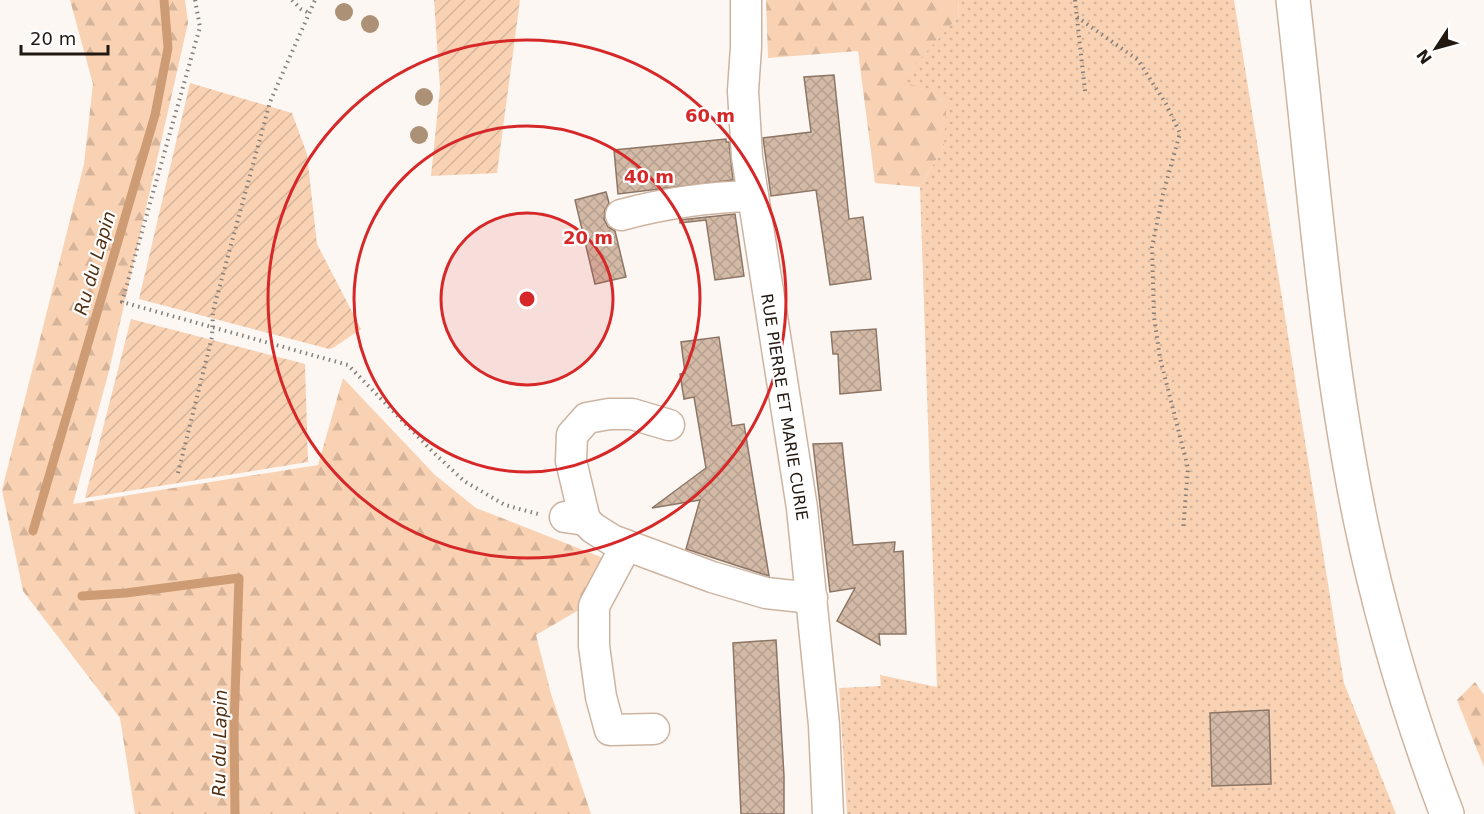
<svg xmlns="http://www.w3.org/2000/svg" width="1484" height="814" font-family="'DejaVu Sans',sans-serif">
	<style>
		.grass { fill: url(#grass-dots) }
		.forest { fill: url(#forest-firs) }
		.garden { fill: url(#garden-furrows) }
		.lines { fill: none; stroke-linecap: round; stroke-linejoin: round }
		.stream { stroke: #cd9c74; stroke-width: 9 }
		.building { fill: url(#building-cross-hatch); stroke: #8d7665; stroke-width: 1.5 }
		.minor-casing { stroke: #cdb4a1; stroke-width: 33 }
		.major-casing { stroke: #cdb4a1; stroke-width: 36 }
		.path { stroke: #867f79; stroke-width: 4; stroke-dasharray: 1.5 4.5; stroke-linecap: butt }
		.minor { stroke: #fff; stroke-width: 30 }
		.major { stroke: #fff; stroke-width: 33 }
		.tree { fill: #ad9176 }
		.ring { fill: none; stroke: #d62828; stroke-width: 3 }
		.labels { text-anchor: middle; stroke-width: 4.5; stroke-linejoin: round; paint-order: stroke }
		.street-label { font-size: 16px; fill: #211811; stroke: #fff }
		.water-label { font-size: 18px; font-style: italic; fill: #523011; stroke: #fff }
		.centre { fill: #d62828; stroke: #fff; stroke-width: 3 }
		.ring-label { font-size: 18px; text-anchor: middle; font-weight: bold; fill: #d62828; stroke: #fff; stroke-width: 4.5; stroke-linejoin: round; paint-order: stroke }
	</style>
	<defs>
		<pattern id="grass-dots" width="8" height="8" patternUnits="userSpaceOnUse" patternTransform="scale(1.5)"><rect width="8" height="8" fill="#f9d2b4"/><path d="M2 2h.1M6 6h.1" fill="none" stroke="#d5b49a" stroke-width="1.8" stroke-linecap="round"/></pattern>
		<pattern id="forest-firs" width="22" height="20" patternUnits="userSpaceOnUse" patternTransform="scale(1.5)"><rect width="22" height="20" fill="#f9d2b4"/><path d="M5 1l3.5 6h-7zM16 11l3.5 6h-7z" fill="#d5b49a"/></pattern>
		<pattern id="garden-furrows" width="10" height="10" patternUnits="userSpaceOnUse" patternTransform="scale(1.5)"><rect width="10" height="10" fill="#f9d2b4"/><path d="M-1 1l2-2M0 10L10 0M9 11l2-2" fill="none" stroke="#d5b49a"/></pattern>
		<pattern id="building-cross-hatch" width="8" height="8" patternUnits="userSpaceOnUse" patternTransform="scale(1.5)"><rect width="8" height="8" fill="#d3baa7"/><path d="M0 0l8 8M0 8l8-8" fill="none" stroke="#b59f8f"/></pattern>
	</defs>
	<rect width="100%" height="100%" fill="#fcf7f3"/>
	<polygon class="grass" points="958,0 1234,0 1344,683 1396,814 847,814 839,688 881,686 880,675 937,687 920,187 944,146 899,81 959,16"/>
	<g class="forest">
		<polygon points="70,0 185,0 188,23 109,371 73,504 318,465 343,378 435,475 476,508 611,561 579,610 536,635 551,694 591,814 135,814 120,718 23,591 2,490 84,164 93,84"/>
		<polygon points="766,0 958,0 959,16 900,81 947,96 944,146 920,187 875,183 858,51 768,58"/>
		<polygon points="1475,682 1484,695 1484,767 1457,700"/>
	</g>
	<g class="garden">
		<polygon points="434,0 520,0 497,173 431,176 440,88"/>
		<polygon points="190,83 292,113 307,154 317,244 361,329 333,348 329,349 139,299"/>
		<polygon points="131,319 305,364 308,462 85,498"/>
	</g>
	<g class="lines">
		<g class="stream">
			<polyline points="33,531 155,115 168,48 164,0"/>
			<polyline points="82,596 126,593 239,578 234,726 235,814"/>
		</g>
	</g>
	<g class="building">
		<polygon points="834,75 849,219 863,217 871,279 830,285 816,190 771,196 763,138 811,132 804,77"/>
		<polygon points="726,139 726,142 729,142 733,180 618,194 614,150"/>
		<polygon points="606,192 609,203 605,210 604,219 608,227 615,231 626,277 595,284 575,200"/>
		<polygon points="735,214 744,276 715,280 706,220 680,223 680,220"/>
		<polygon points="876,329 881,390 840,394 838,354 833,354 831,332"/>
		<polygon points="719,337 732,426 744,424 769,576 686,549 700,500 652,508 706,468 694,397 684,399 680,374 685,373 681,342"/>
		<polygon points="842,443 853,545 895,542 894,552 903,551 906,634 879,634 880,645 837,621 855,588 830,592 813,444"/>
		<polygon points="776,640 784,776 784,814 741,814 733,643"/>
		<polygon points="1269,710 1271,784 1212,786 1210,713"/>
	</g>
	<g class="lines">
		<g class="minor-casing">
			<g id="minor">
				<polyline points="746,0 746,47 743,91 747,157 802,508 824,725 828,814"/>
				<path d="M621,215c44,-12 87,-18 132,-19"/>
				<polyline points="565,517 585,520 593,528 612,540 712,577 766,593 812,598"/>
				<polyline points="585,520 571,461 572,435 587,418 609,414 632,414 669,425"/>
				<polyline points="626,546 594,606 594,646 601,697 610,730 654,729"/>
			</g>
		</g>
		<g class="major-casing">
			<path id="major" d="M1293,0c20,173 32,347 67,518 21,101 50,199 87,296"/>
		</g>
		<g class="path">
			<polyline points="195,0 200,27 122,302 348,365 433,452 464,481 505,505 538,514"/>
			<polyline points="292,0 301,9 309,13"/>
			<polyline points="1075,0 1085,91"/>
			<polyline points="1077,17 1138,60 1166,104 1180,133 1163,194 1152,247 1154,317 1160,358 1188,468 1183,530"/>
			<polyline points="178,473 212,337 213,311 270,102 315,0"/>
		</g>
		<use href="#minor" class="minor"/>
		<use href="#major" class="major"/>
	</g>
	<g class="tree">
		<circle cx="344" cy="12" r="9"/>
		<circle cx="370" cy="24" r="9"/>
		<circle cx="424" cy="97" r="9"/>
		<circle cx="419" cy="135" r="9"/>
	</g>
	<circle cx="527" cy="299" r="86" fill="#d62828" fill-opacity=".12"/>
	<g class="ring">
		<circle cx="527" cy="299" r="86"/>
		<circle cx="527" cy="299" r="173"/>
		<circle cx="527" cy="299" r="259"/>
	</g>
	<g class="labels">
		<g class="street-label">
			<text transform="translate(785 407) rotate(81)" y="6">RUE PIERRE ET MARIE CURIE</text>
		</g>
		<g class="water-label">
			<text transform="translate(95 263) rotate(-74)" y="6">Ru du Lapin</text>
			<text transform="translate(220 743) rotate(-89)" y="6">Ru du Lapin</text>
		</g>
	</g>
	<circle cx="527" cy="299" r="9" class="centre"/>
	<g class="ring-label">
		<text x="710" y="122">60 m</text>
		<text x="649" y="183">40 m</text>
		<text x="588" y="244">20 m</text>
	</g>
	<g transform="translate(1436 48) rotate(234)" stroke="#ffffff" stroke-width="4.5" paint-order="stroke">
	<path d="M0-4.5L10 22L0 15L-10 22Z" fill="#211811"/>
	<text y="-9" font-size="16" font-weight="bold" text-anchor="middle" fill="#211811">N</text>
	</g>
	<path d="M21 45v9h87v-9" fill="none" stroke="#211811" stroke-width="3"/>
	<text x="30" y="45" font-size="18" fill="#211811" stroke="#ffffff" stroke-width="4.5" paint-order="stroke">20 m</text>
</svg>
